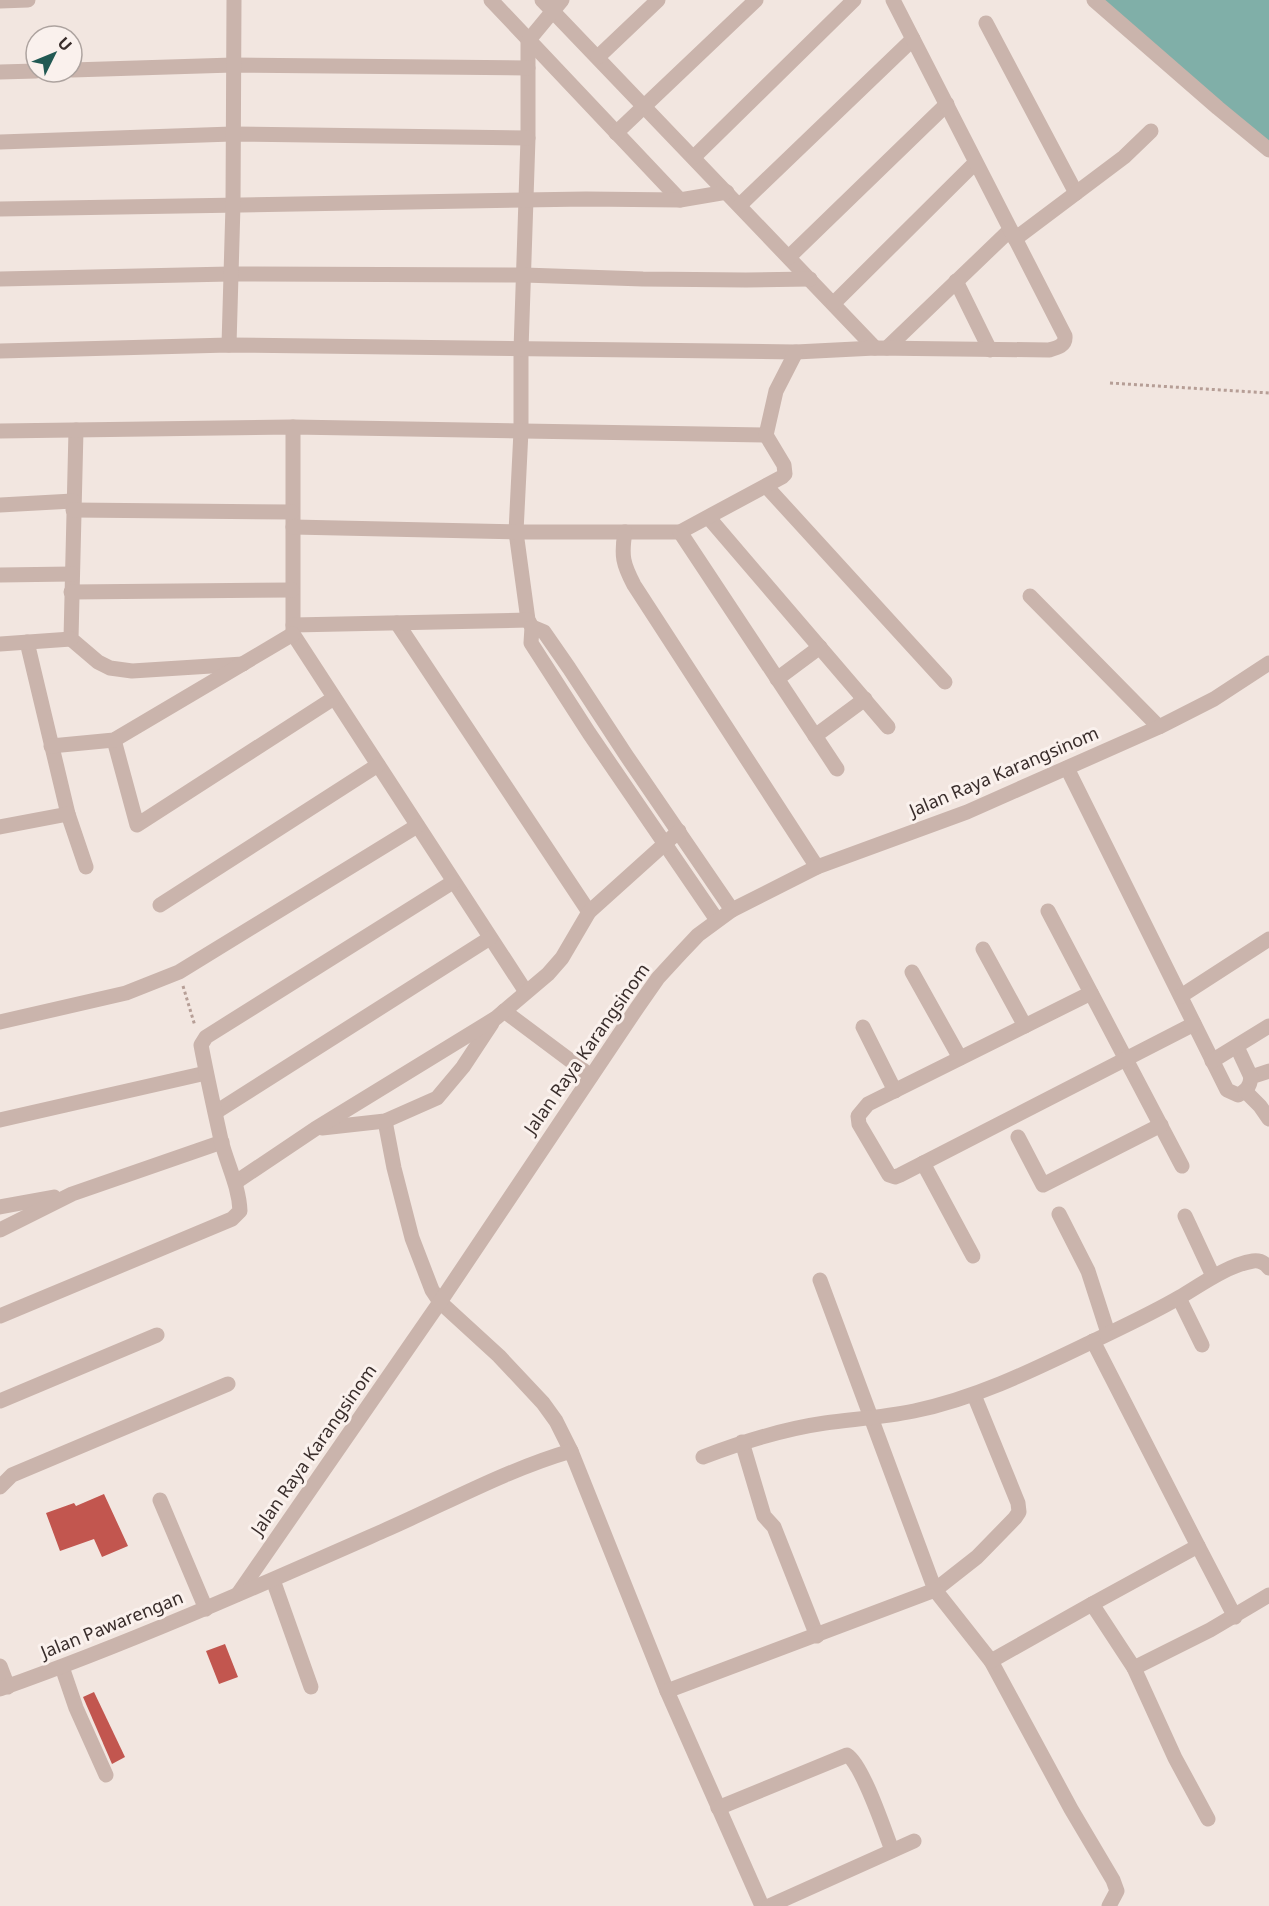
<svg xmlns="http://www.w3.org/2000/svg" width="1269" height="1906" font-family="'Noto Sans',sans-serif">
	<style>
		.water { fill: #80afa8 }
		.building { fill: #c2564f }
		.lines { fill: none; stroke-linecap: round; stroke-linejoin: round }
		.path { stroke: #b69e96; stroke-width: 3; stroke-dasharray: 3 3; stroke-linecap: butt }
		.minor { stroke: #cab4ac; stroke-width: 15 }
		.labels { text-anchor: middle; stroke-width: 6; stroke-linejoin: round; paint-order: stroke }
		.street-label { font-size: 18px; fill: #392d2b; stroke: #faf1ed }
	</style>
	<rect width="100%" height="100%" fill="#f2e6e0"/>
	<polygon class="water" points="1094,0 1269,0 1269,150"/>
	<g class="building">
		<polygon points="104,1494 128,1546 102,1557 94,1539 60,1551 46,1513 74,1503 76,1506"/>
		<polygon points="225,1644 238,1677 219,1684 206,1651"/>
		<polygon points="94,1692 125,1757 112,1764 83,1697"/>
	</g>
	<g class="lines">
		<g class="path">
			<polyline points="1110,383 1269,393"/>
			<polyline points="183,986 195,1026"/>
		</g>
		<g class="minor">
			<polyline points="491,0 680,200"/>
			<polyline points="542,0 875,348"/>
			<polyline points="562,0 528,41 528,138 521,350 521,431 516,532 528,620 532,627 544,632 569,668 626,755 732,910"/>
			<polyline points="1094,0 1218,108 1269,150"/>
			<polyline points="0,1 28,0"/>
			<polyline points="986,23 1076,193"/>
			<polyline points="598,57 658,0"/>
			<polyline points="72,70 233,65 528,68"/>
			<polyline points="0,72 36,71"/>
			<polyline points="616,133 756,0"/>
			<polyline points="0,142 232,134 528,138"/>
			<polyline points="694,157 854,0"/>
			<polyline points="740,205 913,39"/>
			<polyline points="0,209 586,199 680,200 727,192"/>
			<polyline points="1015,239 1124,157 1151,131"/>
			<polyline points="789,257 947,104"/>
			<polyline points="0,279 230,274 524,275 643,279 746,280 810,279"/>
			<polyline points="956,281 990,350"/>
			<polyline points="834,303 975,163"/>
			<polyline points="229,345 233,205 234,0"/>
			<polyline points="887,348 1010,230"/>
			<path d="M0,351l229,-6 567,7 79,-4 174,2c8,-2 17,-4 16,-14l-172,-336"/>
			<polyline points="293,427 293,634 526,992"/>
			<polyline points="76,430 71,639 98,662 110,668 132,671 243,664"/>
			<polyline points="0,431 293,427 766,435"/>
			<polyline points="766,486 945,682"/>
			<polyline points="0,505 73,501"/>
			<polyline points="73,510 292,512"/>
			<polyline points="709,518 888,727"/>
			<polyline points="293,527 516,532 680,532 782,477 785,474 784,465 766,435 776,391 796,352"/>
			<path d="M625,532c-4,24 -2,32 9,53l183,282"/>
			<polyline points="680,532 837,769"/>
			<polyline points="0,575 72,574"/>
			<polyline points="71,592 292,590"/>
			<polyline points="1030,596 1159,727"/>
			<polyline points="397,623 589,912"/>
			<polyline points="293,625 528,620"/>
			<polyline points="532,627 531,643 589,733 717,920"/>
			<polyline points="27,642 68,814 86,867"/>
			<polyline points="0,644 71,639"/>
			<polyline points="777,679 820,647"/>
			<polyline points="815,736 865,699"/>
			<polyline points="114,740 137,825 334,698"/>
			<polyline points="51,746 114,740 293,634"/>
			<path d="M1067,768l160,322 11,5c8,-4 12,-8 13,-18l18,-6"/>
			<polyline points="0,827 68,814"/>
			<polyline points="160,905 378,765"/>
			<polyline points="1048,911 1182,1166"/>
			<polyline points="983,949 1025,1026"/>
			<polyline points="912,972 960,1058"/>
			<polyline points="1091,993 868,1104 858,1116 859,1124 889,1175 895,1177 900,1175 1194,1024"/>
			<polyline points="1181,996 1269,939"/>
			<polyline points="504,1011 591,1076"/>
			<polyline points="0,1022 126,993 179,972 417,826"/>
			<polyline points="863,1027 895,1091"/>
			<polyline points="1237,1047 1251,1077"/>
			<polyline points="1212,1061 1269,1026"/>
			<polyline points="1245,1091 1260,1106 1269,1119"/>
			<polyline points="216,1112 490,938"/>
			<polyline points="0,1120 206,1073"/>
			<polyline points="385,1121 394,1168 412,1238 432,1290 440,1302 499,1356 543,1403 556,1421 571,1451"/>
			<polyline points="322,1128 385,1121 437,1098 463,1067 492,1023"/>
			<polyline points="1018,1137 1043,1185 1161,1125"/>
			<polyline points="923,1163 973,1256"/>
			<polyline points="236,1182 315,1129 496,1018 548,974 562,958 589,912 679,831"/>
			<polyline points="0,1207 54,1197"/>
			<polyline points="1059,1214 1088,1271 1108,1333"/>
			<polyline points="1185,1216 1213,1276"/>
			<polyline points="0,1230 72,1194 222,1142"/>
			<polyline points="820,1280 935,1590 977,1557 1015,1518 1019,1512 1018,1503 974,1395"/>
			<polyline points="1179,1298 1202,1345"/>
			<path d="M0,1316l232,-97 8,-8c-1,-25 -13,-47 -19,-71 -7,-32 -14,-63 -20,-95l5,-8 247,-155"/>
			<polyline points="0,1401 157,1335"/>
			<polyline points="742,1442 764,1516 774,1527 817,1636"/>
			<path d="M703,1457c39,-15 80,-28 122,-34 30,-4 60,-6 89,-12 62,-13 117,-40 173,-67 31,-15 64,-30 93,-47 22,-13 48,-32 73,-36 7,-1 12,2 16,7"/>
			<polyline points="0,1487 12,1475 228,1384"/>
			<polyline points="160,1500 206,1609"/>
			<polyline points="1198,1546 1235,1617"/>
			<polyline points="273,1580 311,1687"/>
			<polyline points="238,1594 440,1302 637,1008 658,978 681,953 698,935 732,910 817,867 967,812 1159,727 1214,699 1269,663"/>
			<polyline points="1092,1604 1198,1546 1093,1341"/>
			<polyline points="991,1661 1071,1809 1113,1880 1117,1891 1109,1906"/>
			<polyline points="0,1666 8,1687"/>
			<polyline points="62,1667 76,1708 106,1775"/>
			<polyline points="1134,1668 1175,1758 1208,1819"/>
			<path d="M0,1689c130,-46 256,-102 383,-158 62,-27 123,-61 188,-80l96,240 95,215"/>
			<polyline points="667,1691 935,1590 991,1661 1092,1604 1134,1668 1210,1630 1269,1595"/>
			<path d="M718,1808l129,-53c16,10 37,75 45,95"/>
			<polyline points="769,1906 914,1841"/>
		</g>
	</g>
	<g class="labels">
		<g class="street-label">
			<text transform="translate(1004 772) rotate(-23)" y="6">Jalan Raya Karangsinom</text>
			<text transform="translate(587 1049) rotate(-55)" y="6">Jalan Raya Karangsinom</text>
			<text transform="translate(314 1450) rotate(-55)" y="6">Jalan Raya Karangsinom</text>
			<text transform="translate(112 1625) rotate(-22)" y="6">Jalan Pawarengan</text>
		</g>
	</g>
	<g transform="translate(54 54) rotate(47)"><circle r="28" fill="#faf1ed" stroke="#ada39f" stroke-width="1.5"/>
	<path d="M0-4.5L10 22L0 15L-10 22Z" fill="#215953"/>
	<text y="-9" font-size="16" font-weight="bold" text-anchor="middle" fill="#392d2b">U</text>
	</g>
</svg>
